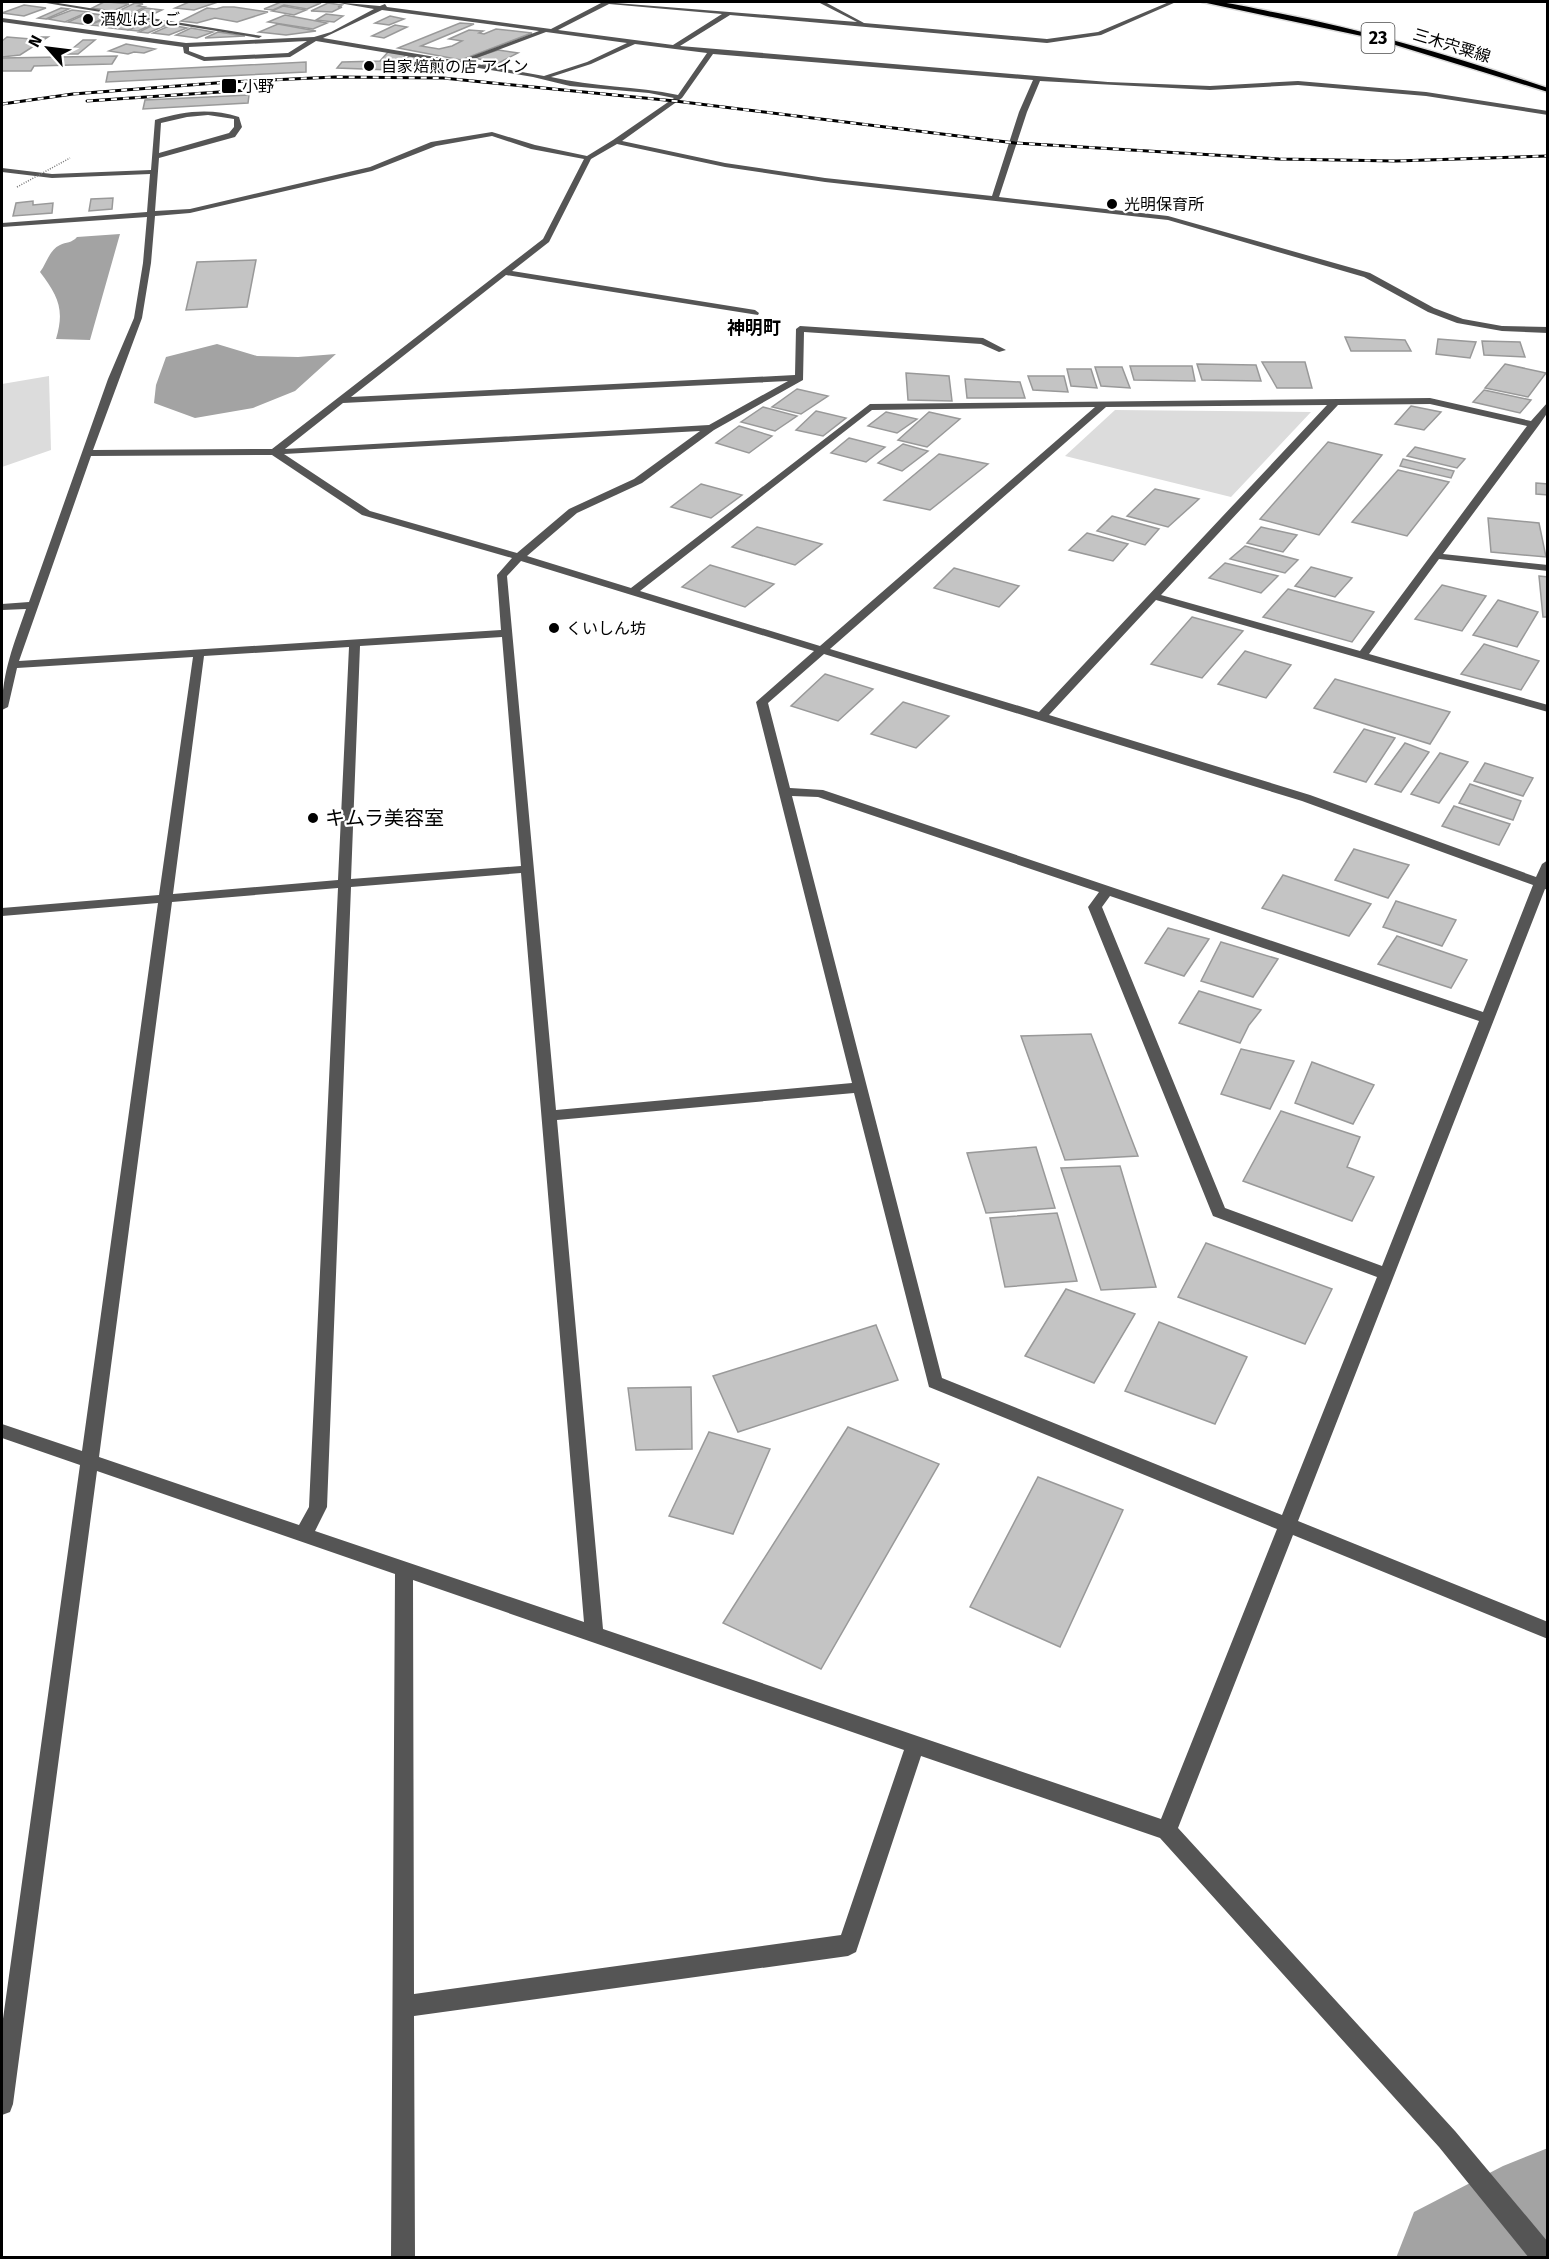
<svg xmlns="http://www.w3.org/2000/svg" width="1549" height="2259" font-family="'Fira Sans','Noto Sans JP',sans-serif">
	<style>
		.green { fill: #dcdcdc }
		.water { fill: #a3a3a3 }
		.lines { fill: none; stroke-linecap: round; stroke-linejoin: round }
		.river { fill: #a3a3a3; fill-rule: evenodd }
		.building { fill: #c4c4c4; stroke: #999; stroke-width: 1.5 }
		.major-casing { stroke: #dbdbdb; stroke-width: 3 }
		.minor { fill: #555; fill-rule: evenodd }
		.major { fill: #000; fill-rule: evenodd }
		.rail-casing { stroke: #000; stroke-width: 3 }
		.rail { stroke: #fff; stroke-width: 2; stroke-dasharray: 6; stroke-linecap: butt }
		.path-bridge { stroke: #777; stroke-width: 1.5; stroke-dasharray: 1 1.5; stroke-linecap: butt }
		.poi-dot { fill: #000; stroke: #fff; stroke-width: 2 }
		.labels { text-anchor: middle; stroke-width: 4.5; stroke-linejoin: round; paint-order: stroke }
		.far-poi-label { font-size: 16px; fill: #000; stroke: #fff; text-anchor: start }
		.far-street-label { font-size: 16px; fill: #000; stroke: #fff }
		.shield { fill: #fff; stroke: #4c4c4c; stroke-width: 1.5 }
		.shield-label { font-size: 18px; font-weight: bold; fill: #000 }
		.far-quarter-label { font-size: 18px; font-weight: bold; fill: #000; stroke: #fff }
		.poi-label { font-size: 20px; fill: #000; stroke: #fff; text-anchor: start }
	</style>
	<rect width="100%" height="100%" fill="#fff"/>
	<g class="green">
		<polygon points="49,376 51,450 2,467 2,384"/>
		<polygon points="1115,410 1311,412 1231,497 1065,456"/>
	</g>
	<g class="water">
		<path d="M120,234l-30,106 -34,-1c9,-30 2,-43 -16,-67 7,-9 9,-22 20,-27 6,-3 12,-2 17,-8z"/>
		<polygon points="217,344 257,356 298,357 336,354 295,391 253,408 195,418 154,403 156,385 166,357"/>
	</g>
	<g class="lines">
		<polygon class="river" points="1548,2148 1548,2258 1396,2258 1414,2212 1503,2166"/>
	</g>
	<g class="building">
		<polygon points="104,2 107,2 129,4 113,11 92,8"/>
		<polygon points="189,2 218,2 194,10 175,8"/>
		<polygon points="281,2 310,2 321,3 307,9 284,5 273,10 264,9"/>
		<polygon points="135,3 143,4 138,6 145,7 131,14 116,12"/>
		<polygon points="328,3 342,5 338,7 342,7 332,12 311,11"/>
		<polygon points="24,5 46,8 24,16 2,13"/>
		<polygon points="283,6 306,10 294,15 272,11"/>
		<polygon points="223,7 234,7 268,12 237,22 215,18 197,23 181,21 207,8 216,9"/>
		<polygon points="61,8 69,9 46,19 38,18"/>
		<polygon points="145,8 162,10 147,17 133,15"/>
		<polygon points="72,10 88,12 65,22 48,19"/>
		<polygon points="88,13 109,16 89,25 68,22"/>
		<polygon points="326,14 343,16 334,22 316,20"/>
		<polygon points="285,15 327,23 313,29 268,22"/>
		<polygon points="111,16 121,18 102,26 90,25"/>
		<polygon points="390,16 404,19 389,25 375,23"/>
		<polygon points="123,18 146,21 128,30 103,27"/>
		<polygon points="147,21 156,23 138,31 129,30"/>
		<polygon points="157,23 169,24 148,33 139,32"/>
		<polygon points="460,23 474,24 421,46 439,49 452,46 462,41 449,39 469,30 483,31 479,33 484,34 496,29 532,33 461,60 398,48"/>
		<polygon points="278,24 316,31 286,35 259,32"/>
		<polygon points="171,25 187,28 169,35 153,33"/>
		<polygon points="395,25 407,27 384,38 372,36"/>
		<polygon points="191,28 213,32 197,38 176,35"/>
		<polygon points="218,32 245,36 205,38"/>
		<polygon points="7,37 31,39 35,37 48,37 20,55 2,57 2,41"/>
		<polygon points="83,40 95,40 78,54 66,54"/>
		<polygon points="126,44 155,49 144,53 134,52 128,54 109,51"/>
		<polygon points="498,50 518,53 500,62 507,63 498,67 483,65 490,61 473,58"/>
		<polygon points="388,52 406,54 402,60 397,60 391,70 337,68 342,62 380,61"/>
		<polygon points="117,56 112,64 34,66 31,71 2,71 2,58"/>
		<polygon points="409,56 434,60 427,71 399,70"/>
		<polygon points="306,62 306,72 106,82 108,72"/>
		<polygon points="249,95 248,103 143,109 145,100"/>
		<polygon points="113,198 112,209 89,211 91,199"/>
		<polygon points="33,201 33,205 53,203 52,213 13,216 16,203"/>
		<polygon points="256,260 247,307 186,310 197,262"/>
		<polygon points="1345,337 1405,340 1411,351 1351,351"/>
		<polygon points="1438,339 1476,342 1470,358 1436,354"/>
		<polygon points="1482,341 1520,342 1525,357 1484,355"/>
		<polygon points="1262,362 1305,362 1312,388 1277,388"/>
		<polygon points="1197,364 1256,365 1261,381 1202,380"/>
		<polygon points="1505,364 1546,373 1528,397 1485,388"/>
		<polygon points="1130,366 1192,366 1195,381 1134,380"/>
		<polygon points="1095,367 1122,367 1130,388 1101,386"/>
		<polygon points="1067,369 1091,369 1097,388 1071,386"/>
		<polygon points="906,373 949,376 952,401 908,400"/>
		<polygon points="1028,376 1064,376 1068,392 1033,390"/>
		<polygon points="965,379 1020,382 1025,398 967,398"/>
		<polygon points="797,389 828,396 801,414 772,407"/>
		<polygon points="1484,390 1531,400 1520,413 1473,402"/>
		<polygon points="1411,406 1441,412 1424,430 1395,424"/>
		<polygon points="763,407 797,416 775,431 741,422"/>
		<polygon points="816,411 846,418 823,436 796,430"/>
		<polygon points="886,412 917,419 897,433 868,426"/>
		<polygon points="929,412 960,419 927,447 898,440"/>
		<polygon points="739,426 772,436 749,453 716,443"/>
		<polygon points="849,438 885,447 866,462 831,453"/>
		<polygon points="1328,442 1382,455 1319,535 1260,519"/>
		<polygon points="903,444 928,451 902,471 878,463"/>
		<polygon points="1415,447 1465,459 1457,468 1407,456"/>
		<polygon points="939,454 988,464 930,510 884,500"/>
		<polygon points="1403,459 1454,471 1451,478 1400,466"/>
		<polygon points="1398,470 1449,482 1407,536 1352,522"/>
		<polygon points="1536,483 1548,484 1548,495 1536,494"/>
		<polygon points="701,484 742,495 711,518 671,507"/>
		<polygon points="1155,489 1199,499 1168,527 1127,516"/>
		<polygon points="1112,516 1159,529 1145,545 1097,531"/>
		<polygon points="1488,518 1539,523 1546,557 1491,552"/>
		<polygon points="757,527 822,544 795,565 732,547"/>
		<polygon points="1261,527 1297,535 1283,552 1247,543"/>
		<polygon points="1087,533 1128,544 1113,561 1069,550"/>
		<polygon points="1245,546 1298,560 1285,573 1230,559"/>
		<polygon points="1225,563 1278,576 1261,593 1209,578"/>
		<polygon points="710,565 774,584 745,607 682,587"/>
		<polygon points="1311,567 1352,578 1335,597 1295,586"/>
		<polygon points="954,568 1019,586 999,607 934,588"/>
		<polygon points="1539,576 1548,577 1548,617 1543,617"/>
		<polygon points="1442,585 1486,596 1462,631 1415,619"/>
		<polygon points="1288,589 1374,612 1352,642 1263,617"/>
		<polygon points="1498,600 1538,612 1517,647 1473,635"/>
		<polygon points="1192,617 1243,631 1202,678 1151,664"/>
		<polygon points="1484,644 1539,661 1521,690 1461,674"/>
		<polygon points="1245,651 1291,665 1266,698 1218,684"/>
		<polygon points="825,674 873,689 838,721 791,706"/>
		<polygon points="1335,679 1450,712 1430,744 1314,708"/>
		<polygon points="903,702 949,716 916,748 871,734"/>
		<polygon points="1364,729 1395,738 1366,782 1334,772"/>
		<polygon points="1405,743 1429,752 1401,792 1375,784"/>
		<polygon points="1440,753 1468,762 1439,803 1411,794"/>
		<polygon points="1485,763 1533,778 1523,796 1474,781"/>
		<polygon points="1470,784 1521,801 1513,820 1459,803"/>
		<polygon points="1454,806 1510,824 1499,845 1442,826"/>
		<polygon points="1354,849 1409,865 1388,898 1335,880"/>
		<polygon points="1283,875 1371,904 1349,936 1262,908"/>
		<polygon points="1396,901 1456,920 1442,946 1383,927"/>
		<polygon points="1168,928 1209,939 1184,976 1145,963"/>
		<polygon points="1397,936 1467,960 1451,988 1378,964"/>
		<polygon points="1221,942 1278,959 1253,997 1201,981"/>
		<polygon points="1199,991 1261,1010 1249,1025 1240,1043 1179,1023"/>
		<polygon points="1091,1034 1138,1156 1065,1160 1021,1036"/>
		<polygon points="1241,1049 1294,1061 1270,1109 1221,1094"/>
		<polygon points="1312,1062 1374,1085 1353,1124 1295,1103"/>
		<polygon points="1281,1111 1360,1137 1347,1167 1374,1177 1352,1221 1243,1181"/>
		<polygon points="1036,1147 1055,1208 986,1213 967,1153"/>
		<polygon points="1120,1166 1156,1287 1101,1290 1061,1168"/>
		<polygon points="1057,1213 1077,1281 1005,1287 990,1218"/>
		<polygon points="1206,1243 1332,1289 1305,1344 1178,1297"/>
		<polygon points="1066,1289 1135,1314 1094,1383 1025,1356"/>
		<polygon points="1159,1322 1247,1357 1215,1424 1125,1391"/>
		<polygon points="876,1325 898,1380 738,1432 713,1376"/>
		<polygon points="691,1387 692,1449 636,1450 628,1388"/>
		<polygon points="848,1427 939,1464 821,1669 723,1623"/>
		<polygon points="709,1432 770,1449 733,1534 669,1516"/>
		<polygon points="1038,1477 1123,1510 1060,1647 970,1607"/>
	</g>
	<g class="lines">
		<g class="major-casing">
			<path id="major" d="M1202,2c24,-2 53,7 76,11 92,18 181,45 270,75v4l-172,-53z"/>
		</g>
		<g class="minor">
			<polygon points="40,2 52,2 262,36 259,38"/>
			<path d="M333,2l47,4 5,-2 2,3 164,22 52,-27 254,20 -39,-20h7l39,21 183,16 51,-7 71,-30h7l-75,33 -54,8 -317,-28 -50,31 428,36 102,4 88,-5 128,11 122,19v4l-122,-19 -128,-11 -88,5 -170,-9 -13,31 -28,85 169,19 202,57 64,35 29,11 39,7 46,1v6l-46,-2 -45,-8 -29,-11 -64,-35 -196,-57 -343,-38 -100,-15 -108,-23 -26,15 -42,83 -37,29 243,39 4,3 -1,2 -252,-40 -155,122 444,-22 1,-46 4,-3 183,12 23,12 -7,2 -18,-8 -177,-12 -1,48 -89,50 -72,53 -65,30 -50,43 104,32 239,-184 560,-6 101,23 17,-19v10l-9,13 -96,129 105,11v6l-109,-12 -70,95 179,51v7l-392,-112 -107,115 261,80 226,82 6,-13 6,-4v30l-3,-1 -247,632 250,101v17l-255,-104 -115,293 277,303 93,111v16h-19l-90,-111 -279,-309 -239,-82 -65,196 -8,4 -434,60 1,242h-24l4,-684 -298,-103 -84,633 -3,8 -8,3v-89l78,-561 -78,-27v-14l80,27 76,-548 -156,13v-8l157,-13 34,-238 -176,11 -9,39 -6,3c0,-38 12,-66 24,-101l-24,1v-6l27,-2 79,-223 26,-61 9,-55 4,-46 -145,10v-4l145,-11 3,-38 -98,4 -50,-6v-4l50,6 99,-4 4,-50c29,-9 56,-12 84,-3l3,10 -7,10 -76,21 -4,53 35,-2 180,-42 61,-25 61,-10 43,13 52,11 26,-16 61,-42 -25,-5 -79,-7 -37,-9 -217,-36 -26,16 -86,4 -20,-8 -1,-6 -181,-25v-4l184,25 128,-6 17,-5 43,-23zM609,4l113,10 -49,31 -115,-15zM382,10l157,21 -80,30 -136,-23zM546,32l81,11 -40,19 -43,14 -78,-14zM307,41l-19,12 -83,4 -16,-6v-4zM635,44l72,9 -29,42c-42,-9 -85,-8 -127,-18l40,-13zM713,54l320,26 -14,32 -27,84 -167,-18 -100,-15 -103,-22 60,-43zM208,115l26,4v8l-5,6 -70,20 2,-30 26,-6zM492,136l39,13 53,10 -41,80 -271,210 -179,1 49,-132 9,-55 4,-47 35,-3 182,-42 64,-25zM788,381l-79,44 -424,24 58,-46zM1430,404l97,22 -167,225 -199,-56 177,-190zM1327,405l-288,307 -209,-63 276,-242zM1095,407l-275,239 -180,-55 232,-181zM700,431l-66,48 -65,30 -52,44 -147,-42 -86,-57zM272,455l90,60 150,43 -15,17 4,55 -482,31 72,-205zM521,561l293,90 -58,51 96,381 -296,27 -49,-534zM502,637l19,229 -170,13 9,-233zM349,647l-11,233 -165,14 31,-238zM824,654l478,147 231,84 -50,127 -660,-222 -33,-2 -22,-85zM792,796l26,1 281,95 -11,15 125,309 164,61 -95,238 -340,-137zM521,873l63,749 -269,-91 12,-24 24,-620zM338,888l-29,619 -10,18 -200,-68 73,-555zM1110,896l369,125 -97,245 -157,-58 -123,-301zM854,1093l75,294 348,142 -116,290 -558,-190 -46,-509zM413,1580l491,170 -63,185 -427,59z"/>
		</g>
		<use href="#major" class="major"/>
		<g class="rail-casing">
			<g id="rail">
				<polyline points="87,101 249,90"/>
				<polyline points="2,104 73,94 229,82 335,77 443,78 675,101 1015,143 1279,159 1396,161 1548,156"/>
			</g>
		</g>
		<use href="#rail" class="rail"/>
		<polyline class="path-bridge" points="17,187 70,158"/>
	</g>
	<g class="poi-dot">
		<circle cx="88" cy="19" r="6"/>
		<circle cx="369" cy="66" r="6"/>
		<rect x="221" y="78" width="16" height="16" rx="3"/>
		<circle cx="1112" cy="204" r="6"/>
		<circle cx="554" cy="628" r="6"/>
		<circle cx="313" cy="818" r="6"/>
	</g>
	<g class="labels">
		<g class="far-poi-label">
			<text x="100" y="25">酒処はしご</text>
			<text x="381" y="72">自家焙煎の店 アイン</text>
			<text x="242" y="92">小野</text>
			<text x="1124" y="210">光明保育所</text>
			<text x="566" y="634">くいしん坊</text>
		</g>
		<g class="far-street-label">
			<text transform="translate(1452 45) rotate(17)" y="6">三木宍粟線</text>
		</g>
		<rect class="shield" x="1361.5" y="23" width="33" height="30" rx="4.5"/>
		<g class="shield-label">
			<text x="1378" y="44">23</text>
		</g>
		<g class="far-quarter-label">
			<text x="754" y="334">神明町</text>
		</g>
		<g class="poi-label">
			<text x="325" y="825">キムラ美容室</text>
		</g>
	</g>
	<rect width="1549" height="2259" fill="none" stroke="#000000" stroke-width="6"/>
	<g transform="translate(48 48) rotate(298)" stroke="#ffffff" stroke-width="4.5" paint-order="stroke">
	<path d="M0-4.5L10 22L0 15L-10 22Z" fill="#000000"/>
	<text y="-9" font-size="16" font-weight="bold" text-anchor="middle" fill="#000000">N</text>
	</g>
</svg>
